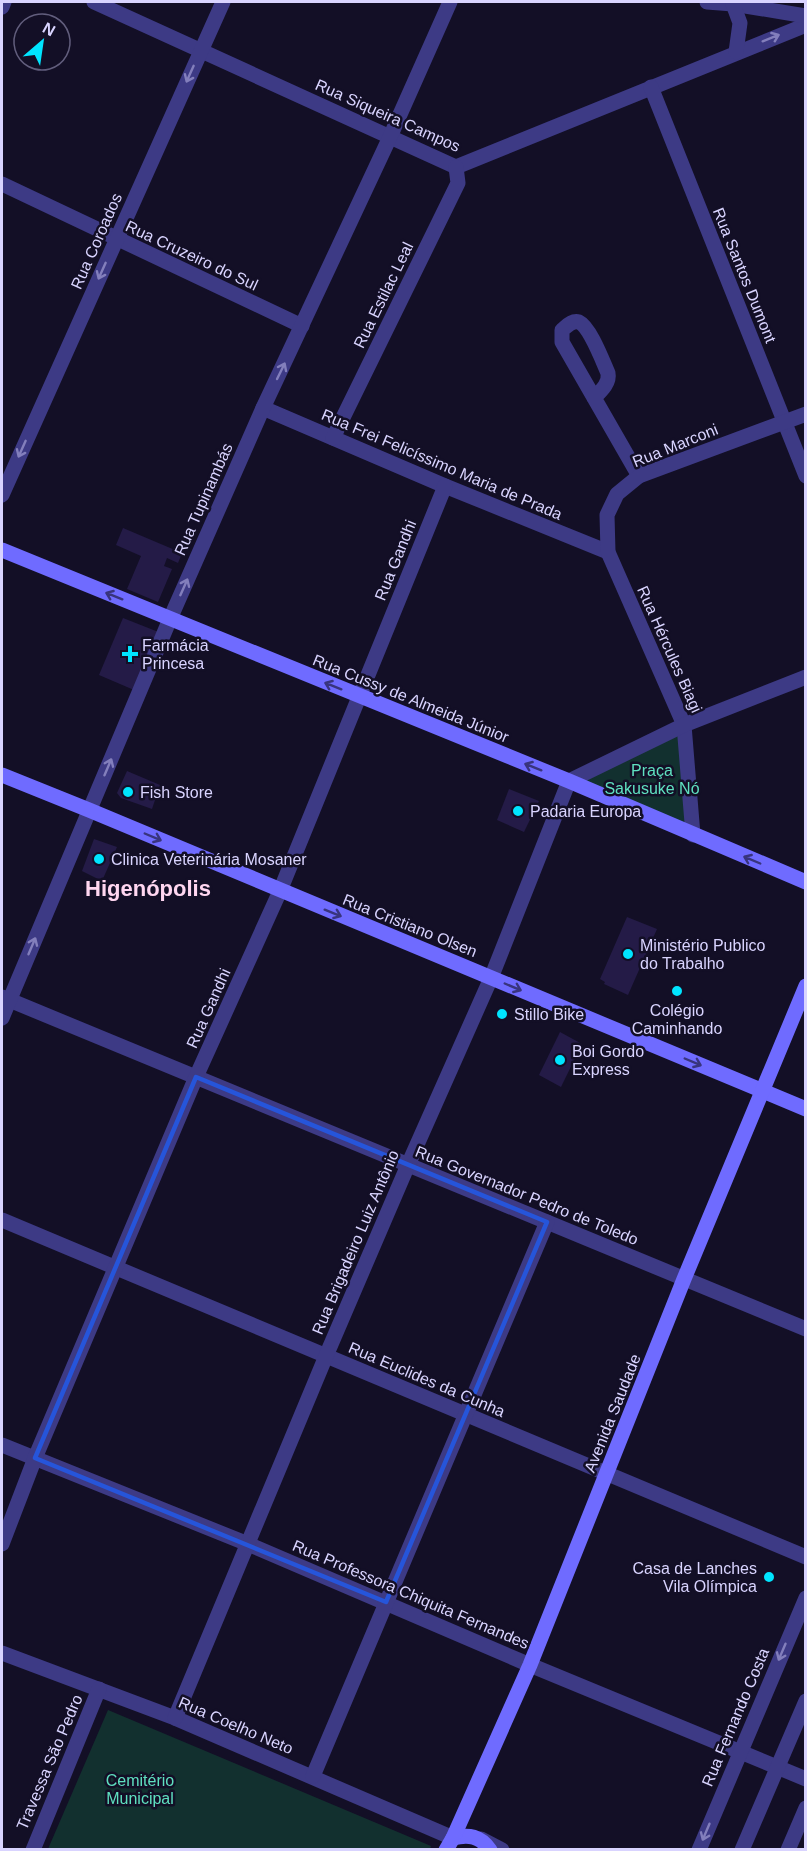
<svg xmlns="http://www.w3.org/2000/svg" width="807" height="1851" font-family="Helvetica,sans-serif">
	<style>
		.green { fill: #12302f }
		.building { fill: #241b47 }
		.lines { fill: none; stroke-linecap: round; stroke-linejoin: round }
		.street { stroke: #3d3a85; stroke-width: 15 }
		.secondary { stroke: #6f6bff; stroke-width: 15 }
		.oneway { stroke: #837fbc }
		.oneway2 { stroke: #38347d }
		.marked { fill: none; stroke: #2655da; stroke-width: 4.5; stroke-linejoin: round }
		.poi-dot { fill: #00e5ff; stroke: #130f26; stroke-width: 2 }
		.labels { text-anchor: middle; stroke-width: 5; stroke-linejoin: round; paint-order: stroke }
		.street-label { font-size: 16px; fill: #d9d4ff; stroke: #130f26 }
		.poi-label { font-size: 16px; fill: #d9d4ff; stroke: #130f26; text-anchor: start }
		.park-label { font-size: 16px; fill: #5fe0c0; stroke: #130f26 }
		.district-label { font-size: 22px; font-weight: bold; fill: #ffd6f0; stroke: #130f26 }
	</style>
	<rect width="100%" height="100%" fill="#130f26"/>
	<g class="green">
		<polygon points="683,728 690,832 572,781"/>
		<polygon points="108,1710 431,1846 430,1849 48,1849"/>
	</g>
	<g class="building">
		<polygon points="123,528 182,553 178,563 167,558 164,566 172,569 158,602 127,589 141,556 116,545"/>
		<polygon points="123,618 161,633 134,690 99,675"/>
		<polygon points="127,771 160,785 152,809 121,798 117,793"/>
		<polygon points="509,789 539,801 524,832 497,820"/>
		<polygon points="94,839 117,847 102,881 82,871"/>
		<polygon points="627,917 657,929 628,995 604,984 605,982 600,979"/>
		<polygon points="560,1032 582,1044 561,1087 539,1075"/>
	</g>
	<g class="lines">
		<g class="street">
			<polyline points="94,2 456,167 806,25"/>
			<polyline points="707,2 733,4 806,16"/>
			<polyline points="735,2 733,4 740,23 736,52"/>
			<polyline points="2,7 4,2"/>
			<polyline points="651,87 806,476"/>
			<polyline points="2,184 302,326"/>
			<path d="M594,398c7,-7 16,-15 14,-25 -5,-11 -18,-46 -29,-51 -7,-2 -12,4 -17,8v12l77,134"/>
			<polyline points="263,408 445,486 608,552"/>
			<polyline points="333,438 458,183 456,167"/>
			<polyline points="2,495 223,2"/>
			<polyline points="693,835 684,725 608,552 607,515 617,494 639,476 806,414"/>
			<polyline points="2,997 806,1329"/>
			<polyline points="2,1018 170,619 263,408 390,137 450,2"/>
			<polyline points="2,1220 806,1557"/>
			<polyline points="2,1445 248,1544 530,1665 806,1779"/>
			<polyline points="2,1544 35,1458 196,1077 280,891 445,486"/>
			<polyline points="2,1653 175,1718 453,1838"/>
			<polyline points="175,1718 326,1356 408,1165 491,978 569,781 684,725 806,677"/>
			<polyline points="313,1776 547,1222"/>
			<polyline points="481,1839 502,1850"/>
			<polyline points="33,1850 99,1689"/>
			<polyline points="699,1850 806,1598"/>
			<polyline points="742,1850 806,1701"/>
			<polyline points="788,1850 806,1808"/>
		</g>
		<g class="secondary">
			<polyline points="2,550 569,781 806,882"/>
			<polyline points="2,775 89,810 806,1109"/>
			<path d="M453,1838c16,-4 27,-2 37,12"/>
			<polyline points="446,1850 453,1838 530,1665 684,1279 806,986"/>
		</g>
	</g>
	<defs><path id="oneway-shaft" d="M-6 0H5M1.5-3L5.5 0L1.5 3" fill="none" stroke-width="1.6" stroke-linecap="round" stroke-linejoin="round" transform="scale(1.5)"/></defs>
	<g class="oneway">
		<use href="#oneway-shaft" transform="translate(771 38) rotate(-22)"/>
		<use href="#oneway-shaft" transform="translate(190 74) rotate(114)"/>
		<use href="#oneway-shaft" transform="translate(102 271) rotate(114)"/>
		<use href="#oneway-shaft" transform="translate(281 371) rotate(-64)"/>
		<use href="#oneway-shaft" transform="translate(22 449) rotate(114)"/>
		<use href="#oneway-shaft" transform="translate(184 587) rotate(-66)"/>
		<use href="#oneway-shaft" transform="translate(108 767) rotate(-67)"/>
		<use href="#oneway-shaft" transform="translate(32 946) rotate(-67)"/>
		<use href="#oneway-shaft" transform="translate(782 1652) rotate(113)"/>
		<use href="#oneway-shaft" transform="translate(706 1832) rotate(113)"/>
	</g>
	<g class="oneway2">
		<use href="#oneway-shaft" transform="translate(114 596) rotate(-158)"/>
		<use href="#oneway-shaft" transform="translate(333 686) rotate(-158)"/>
		<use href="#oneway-shaft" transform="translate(533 767) rotate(-158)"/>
		<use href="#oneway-shaft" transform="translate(153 837) rotate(23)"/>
		<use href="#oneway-shaft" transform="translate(752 860) rotate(-157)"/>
		<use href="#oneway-shaft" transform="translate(333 913) rotate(22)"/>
		<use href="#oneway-shaft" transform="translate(513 987) rotate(23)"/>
		<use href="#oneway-shaft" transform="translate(693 1062) rotate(23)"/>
	</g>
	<path class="marked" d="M196,1077l351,145 -161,380 -351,-144z"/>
	<g class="poi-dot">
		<path d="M127 645h6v6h6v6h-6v6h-6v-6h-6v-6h6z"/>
		<circle cx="128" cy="792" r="6"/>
		<circle cx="518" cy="811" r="6"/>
		<circle cx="99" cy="859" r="6"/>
		<circle cx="628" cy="954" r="6"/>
		<circle cx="677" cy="991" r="6"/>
		<circle cx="502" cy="1014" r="6"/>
		<circle cx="560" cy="1060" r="6"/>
		<circle cx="769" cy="1577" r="6"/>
	</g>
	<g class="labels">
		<g class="street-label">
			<text transform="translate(388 115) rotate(24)" y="6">Rua Siqueira Campos</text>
			<text transform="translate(96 241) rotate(-66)" y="6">Rua Coroados</text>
			<text transform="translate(192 255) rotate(25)" y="6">Rua Cruzeiro do Sul</text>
			<text transform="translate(745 275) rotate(68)" y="6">Rua Santos Dumont</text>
			<text transform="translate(383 295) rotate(-64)" y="6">Rua Estilac Leal</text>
			<text transform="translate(675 445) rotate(-22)" y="6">Rua Marconi</text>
			<text transform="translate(442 464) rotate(23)" y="6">Rua Frei Felicíssimo Maria de Prada</text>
			<text transform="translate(203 499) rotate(-66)" y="6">Rua Tupinambás</text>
			<text transform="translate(395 560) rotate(-68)" y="6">Rua Gandhi</text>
			<text transform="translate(670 649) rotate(66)" y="6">Rua Hércules Biagi</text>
			<text transform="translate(411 698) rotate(22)" y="6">Rua Cussy de Almeida Júnior</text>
			<text transform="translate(410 925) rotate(22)" y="6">Rua Cristiano Olsen</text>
			<text transform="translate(208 1008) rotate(-66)" y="6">Rua Gandhi</text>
			<text transform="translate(527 1195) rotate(22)" y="6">Rua Governador Pedro de Toledo</text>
			<text transform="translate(355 1242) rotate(-67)" y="6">Rua Brigadeiro Luiz Antônio</text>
			<text transform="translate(427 1379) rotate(23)" y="6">Rua Euclides da Cunha</text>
			<text transform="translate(612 1413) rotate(-68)" y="6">Avenida Saudade</text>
			<text transform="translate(411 1594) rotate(23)" y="6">Rua Professora Chiquita Fernandes</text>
			<text transform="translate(735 1717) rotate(-67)" y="6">Rua Fernando Costa</text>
			<text transform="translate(236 1725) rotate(23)" y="6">Rua Coelho Neto</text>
			<text transform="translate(49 1762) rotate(-67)" y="6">Travessa São Pedro</text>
		</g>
		<g class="poi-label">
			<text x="142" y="651">Farmácia<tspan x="142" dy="18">Princesa</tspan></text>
			<text x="140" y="798">Fish Store</text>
			<text x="530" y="817">Padaria Europa</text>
			<text x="111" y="865">Clinica Veterinária Mosaner</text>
			<text x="640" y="951">Ministério Publico<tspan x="640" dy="18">do Trabalho</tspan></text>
			<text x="677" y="1016" text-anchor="middle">Colégio<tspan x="677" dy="18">Caminhando</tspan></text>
			<text x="514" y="1020">Stillo Bike</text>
			<text x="572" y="1057">Boi Gordo<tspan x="572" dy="18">Express</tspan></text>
			<text x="757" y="1574" text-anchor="end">Casa de Lanches<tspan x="757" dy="18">Vila Olímpica</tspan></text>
		</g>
		<g class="park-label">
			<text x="652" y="776">Praça<tspan x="652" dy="18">Sakusuke Nó</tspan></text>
			<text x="140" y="1786">Cemitério<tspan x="140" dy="18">Municipal</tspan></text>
		</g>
		<g class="district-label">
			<text x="148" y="896">Higenópolis</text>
		</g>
	</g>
	<rect width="807" height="1851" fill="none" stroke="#d9d4ff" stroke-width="6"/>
	<g transform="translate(42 42) rotate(29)"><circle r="28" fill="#130f26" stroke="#625e7d" stroke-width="1.5"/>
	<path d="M0-4.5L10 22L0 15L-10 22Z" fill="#00e5ff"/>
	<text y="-9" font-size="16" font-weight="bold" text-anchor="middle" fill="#d9d4ff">N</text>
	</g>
</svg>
